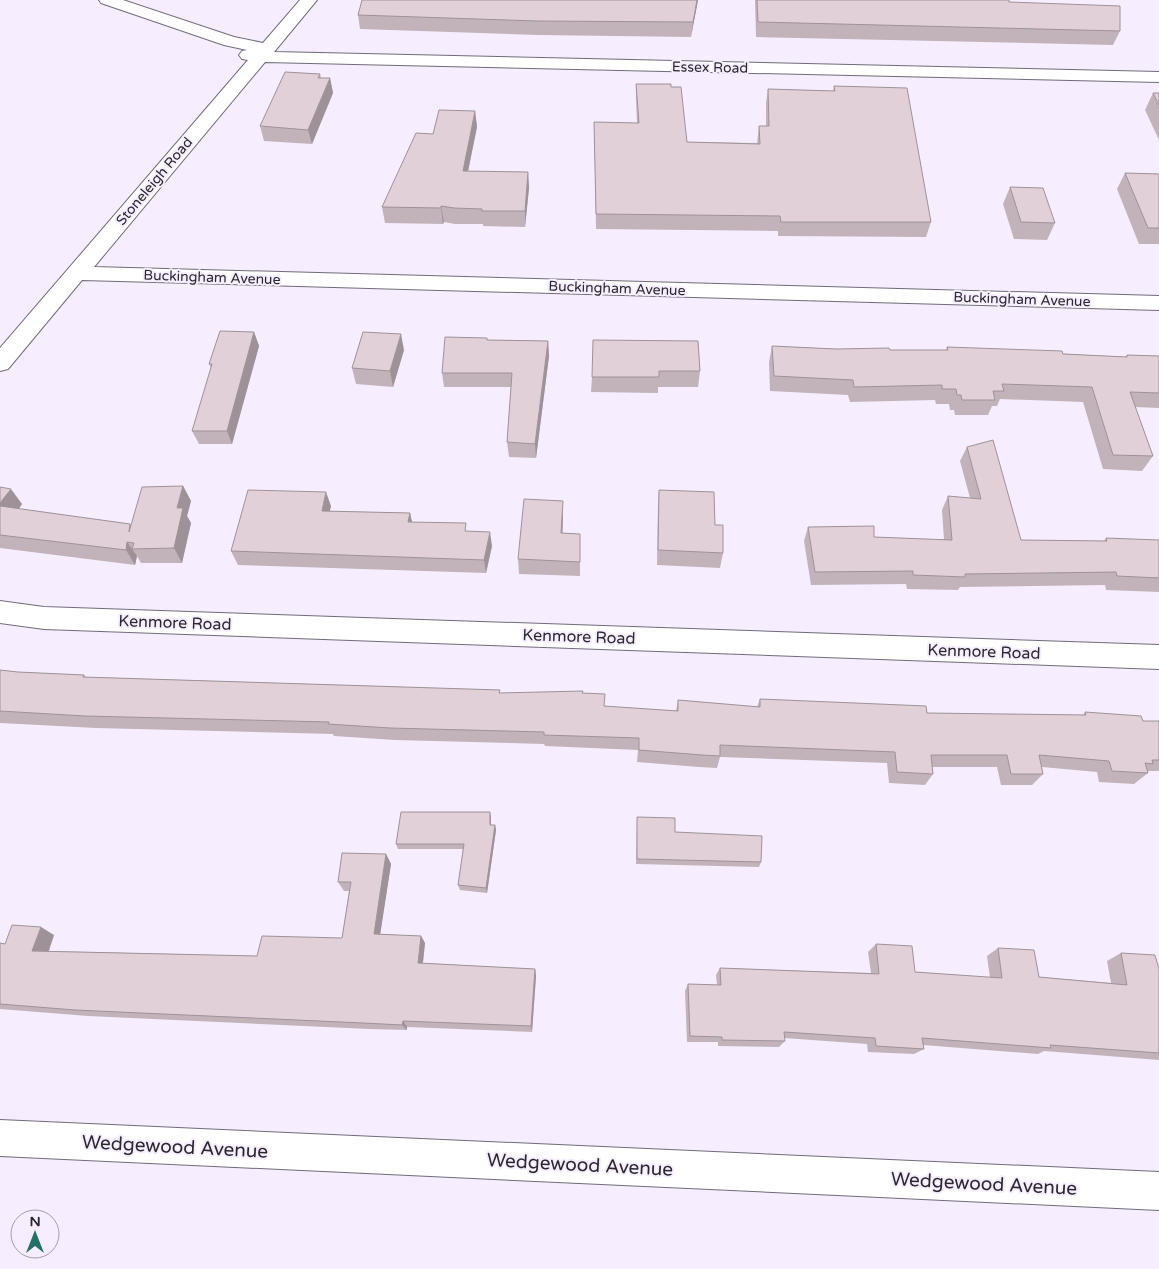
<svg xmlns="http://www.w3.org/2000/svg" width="1159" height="1269" font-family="'Varela Round',sans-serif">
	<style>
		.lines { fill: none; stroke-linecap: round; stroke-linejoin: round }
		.minor-casing { stroke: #716b79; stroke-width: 2 }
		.minor { fill: #fff; fill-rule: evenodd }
		.wall { fill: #c2b3bb }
		.shaded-wall { fill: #9e9298 }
		.building { fill: #e2d0d9; stroke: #9e9298 }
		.labels { text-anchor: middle; stroke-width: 4; stroke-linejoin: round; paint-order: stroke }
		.far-street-label { font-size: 14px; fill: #2a272d; stroke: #f6eeff }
		.street-label { font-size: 16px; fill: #2a272d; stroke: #f6eeff }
		.near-street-label { font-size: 19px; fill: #2a272d; stroke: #f6eeff }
	</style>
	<rect width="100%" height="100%" fill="#f6eeff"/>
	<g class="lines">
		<g class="minor-casing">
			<g id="minor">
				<polygon points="99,0 123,0 234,37 263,43 300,0 317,0 274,52 1159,72 1159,82 265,62 94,267 1159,296 1159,310 82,280 8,369 0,371 0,348 248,60 242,59 239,55 242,51 247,50 224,45 101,3"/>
				<polygon points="0,601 44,607 1159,645 1159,669 44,629 0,623"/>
				<polygon points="0,1120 1159,1172 1159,1210 0,1156"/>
			</g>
		</g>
		<use href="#minor" class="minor"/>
	</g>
	<g class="wall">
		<polygon points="698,0 691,37 538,35 360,29 358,15"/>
		<polygon points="755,0 1009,0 1009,2 1120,31 1113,45 756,37"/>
		<polygon points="320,74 321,78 330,78 333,93 312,144 264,141 260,126"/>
		<polygon points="636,84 671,87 687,142 757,143 759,126 766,126 766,103 768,89 833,91 834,86 931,222 926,237 778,236 778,231 596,229 594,122 637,123 636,99"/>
		<polygon points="1153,93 1159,93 1159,140 1145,110"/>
		<polygon points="475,111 477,127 468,171 528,172 529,188 525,227 483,226 483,224 455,224 444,222 443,224 385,223 382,207 433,134"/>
		<polygon points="1125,173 1159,174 1159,244 1139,244 1117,189"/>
		<polygon points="1010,187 1055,223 1047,240 1014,239 1003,204"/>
		<polygon points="254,332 259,346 232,444 199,444 192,431 211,368 209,364"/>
		<polygon points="488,340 548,341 549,356 536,458 509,457 507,442 511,387 444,387 442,373"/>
		<polygon points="698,341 700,371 698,387 658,387 658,393 591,392 592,377"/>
		<polygon points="772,346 836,349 890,350 946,350 947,347 1125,357 1127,355 1159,356 1159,408 1135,407 1153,456 1142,471 1103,469 1083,402 1000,399 997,406 992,406 988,415 955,415 954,410 950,410 949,404 936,404 935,400 850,402 848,395 770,391 769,362"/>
		<polygon points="404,350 393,387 356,384 352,368"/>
		<polygon points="967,447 1021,540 1104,541 1106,538 1159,540 1159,592 1106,590 1105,585 960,587 958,590 907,589 906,584 811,585 804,541 808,527 874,537 944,540 942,510 948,496 970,498 960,461"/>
		<polygon points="183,486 191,501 187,516 191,523 182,563 141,563 137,556 135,565 0,548 0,487 22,504 19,509 130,524 131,525"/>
		<polygon points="659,490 715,525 723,553 720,568 657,565 658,505"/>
		<polygon points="331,506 330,511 410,513 412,522 467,531 492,546 486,573 238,565 231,551"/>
		<polygon points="563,516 562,533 580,534 580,576 519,574 518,559"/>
		<polygon points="0,670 18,672 84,675 86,677 500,690 500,693 583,693 604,706 676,711 678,700 757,707 760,699 927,713 1083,715 1085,712 1143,721 1159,721 1159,771 1147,771 1148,773 1134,784 1099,782 1097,772 1042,767 1043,774 1032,785 1001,785 997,767 932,767 933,774 925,785 889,783 887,763 720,757 717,768 699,767 637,762 638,750 545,746 544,744 395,740 334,736 333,734 96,728 0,723"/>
		<polygon points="491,817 491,825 495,825 496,830 487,893 460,890 458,885 463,849 398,849 396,844"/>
		<polygon points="637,817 675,832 761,862 759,867 636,864"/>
		<polygon points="386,854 391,864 380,934 421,936 425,943 423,963 535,969 536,976 532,1032 407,1027 407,1030 369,1029 88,1016 0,1009 0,943 5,944 54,935 49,951 257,956 342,938 349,891 344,891 338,882"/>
		<polygon points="876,944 915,972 990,978 987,956 998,948 1039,977 1111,983 1107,961 1121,953 1159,969 1159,1060 1044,1051 1038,1054 923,1045 924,1049 914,1054 868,1052 867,1044 784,1038 785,1041 779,1047 718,1046 718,1042 687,1042 685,991 688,984 717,985 716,975 720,968 871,973 868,952"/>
	</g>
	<g class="shaded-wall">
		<polygon points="697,0 698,0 691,37 693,22"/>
		<polygon points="330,78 333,93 312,144 308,130"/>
		<polygon points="475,111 477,127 465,186 463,171"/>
		<polygon points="528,172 529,188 525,227 525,211"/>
		<polygon points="441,206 444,222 443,224 441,208"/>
		<polygon points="254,332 259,346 232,444 227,431"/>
		<polygon points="401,334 404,350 393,387 390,371"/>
		<polygon points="548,341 549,356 536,458 535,444"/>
		<polygon points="183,486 191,501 187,516 191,523 182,563 174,548 177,508"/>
		<polygon points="11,489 22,504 10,521 0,508 0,503"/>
		<polygon points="326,492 331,506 326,525 322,511"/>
		<polygon points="563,501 563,516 562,548 561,533"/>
		<polygon points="410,513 413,527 408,522"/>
		<polygon points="490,532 492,546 486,573 484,560"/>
		<polygon points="127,542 137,556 135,565 126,550"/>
		<polygon points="490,812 491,817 491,830 490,825"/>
		<polygon points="495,825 496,830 487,893 486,888"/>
		<polygon points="386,854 391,864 379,942 374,934"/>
		<polygon points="41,927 54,935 46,958 32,951"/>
		<polygon points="421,936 425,943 422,970 418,963"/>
		<polygon points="535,969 536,976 532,1032 531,1026"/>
		<polygon points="403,1021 407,1027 407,1030 402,1025"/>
	</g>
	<g class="building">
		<polygon points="362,0 697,0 693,22 537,21 358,15"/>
		<polygon points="757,0 1009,0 1009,2 1120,6 1120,31 758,22"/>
		<polygon points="285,72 320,74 318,78 330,78 308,130 260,126"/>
		<polygon points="636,84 671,84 671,87 681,87 687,142 760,144 759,126 769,126 768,89 835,91 834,86 907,88 931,222 781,222 780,216 596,214 594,122 639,123"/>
		<polygon points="1153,93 1159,93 1159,105"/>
		<polygon points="439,110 475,111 463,171 528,172 525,211 482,211 482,209 454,208 441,206 441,208 382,207 416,133 433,134"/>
		<polygon points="1125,173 1159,174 1159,228 1148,228"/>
		<polygon points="1010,187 1043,188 1055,223 1021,222"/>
		<polygon points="220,331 254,332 227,431 192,431 212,364 209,364"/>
		<polygon points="363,332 401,334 390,371 352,368"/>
		<polygon points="445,337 487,338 487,340 548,341 535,444 507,442 512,373 442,373"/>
		<polygon points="593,340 698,341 700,371 659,371 659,377 592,377"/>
		<polygon points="772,346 836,349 889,348 890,350 948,350 947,347 1062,351 1063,354 1127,357 1127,355 1159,356 1159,393 1130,392 1153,456 1113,455 1092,387 1002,384 1004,391 993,391 995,400 962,400 961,395 957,395 956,389 942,389 942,385 854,387 853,380 774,376"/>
		<polygon points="993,440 1021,540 1107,541 1106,538 1159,540 1159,578 1117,576 1116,572 965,574 965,577 913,575 913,571 815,572 808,527 874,526 874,537 952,540 948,496 981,499 967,447"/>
		<polygon points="183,486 177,508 183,508 174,548 132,549 134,543 127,542 126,550 0,535 0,506 130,524 129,532 142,487"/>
		<polygon points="0,487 11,489 0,503"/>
		<polygon points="248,490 326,492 322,511 410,513 408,522 466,523 465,531 490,532 484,560 231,551"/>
		<polygon points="659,490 714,492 715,525 723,525 723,553 658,550"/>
		<polygon points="524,499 563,501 561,533 580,534 580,562 518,559"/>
		<polygon points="0,670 18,672 84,675 83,677 500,690 499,693 583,691 582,693 605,694 604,706 678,711 678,700 760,707 760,699 926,706 927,713 1086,715 1085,712 1141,716 1143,721 1159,721 1159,760 1152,760 1153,764 1145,763 1148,773 1112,771 1109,761 1039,755 1043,774 1011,774 1007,755 931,755 933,774 897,772 895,752 720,745 720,756 702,755 639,750 639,738 544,735 544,732 390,728 328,724 329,722 85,716 0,711"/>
		<polygon points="401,812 490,812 490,825 495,825 486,888 458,885 464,844 396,844"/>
		<polygon points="637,817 675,818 675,832 762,836 761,862 637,859"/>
		<polygon points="342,853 386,854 374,934 421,936 418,963 535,969 531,1026 403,1021 402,1025 363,1023 75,1010 0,1004 0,943 5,944 12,925 41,927 32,951 257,956 262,936 342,938 351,882 338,882"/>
		<polygon points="876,944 912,946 915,972 1002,978 998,948 1034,950 1039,977 1127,985 1121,953 1155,955 1159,969 1159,1053 1050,1045 1051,1048 922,1038 924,1049 876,1046 875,1038 784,1032 785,1041 722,1040 722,1037 690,1036 688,984 721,985 720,968 879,974"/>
	</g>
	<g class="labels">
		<g class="far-street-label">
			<text transform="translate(710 67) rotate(1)" y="5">Essex Road</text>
			<text transform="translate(154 181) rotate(-50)" y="5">Stoneleigh Road</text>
			<text transform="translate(212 277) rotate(2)" y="5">Buckingham Avenue</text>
			<text transform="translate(617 288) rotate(2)" y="5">Buckingham Avenue</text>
			<text transform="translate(1022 299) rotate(2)" y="5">Buckingham Avenue</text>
		</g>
		<g class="street-label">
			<text transform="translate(175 622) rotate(2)" y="6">Kenmore Road</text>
			<text transform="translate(579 636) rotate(2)" y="6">Kenmore Road</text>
			<text transform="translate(984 651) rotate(2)" y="6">Kenmore Road</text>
		</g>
		<g class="near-street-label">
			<text transform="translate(175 1146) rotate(3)" y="7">Wedgewood Avenue</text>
			<text transform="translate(580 1164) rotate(3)" y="7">Wedgewood Avenue</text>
			<text transform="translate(984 1183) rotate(3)" y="7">Wedgewood Avenue</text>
		</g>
	</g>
	<g transform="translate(35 1234)"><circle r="24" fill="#f6eeff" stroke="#a49eab"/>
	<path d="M0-4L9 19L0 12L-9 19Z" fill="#256f68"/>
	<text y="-8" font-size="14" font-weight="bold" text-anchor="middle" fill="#2a272d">N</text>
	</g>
</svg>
